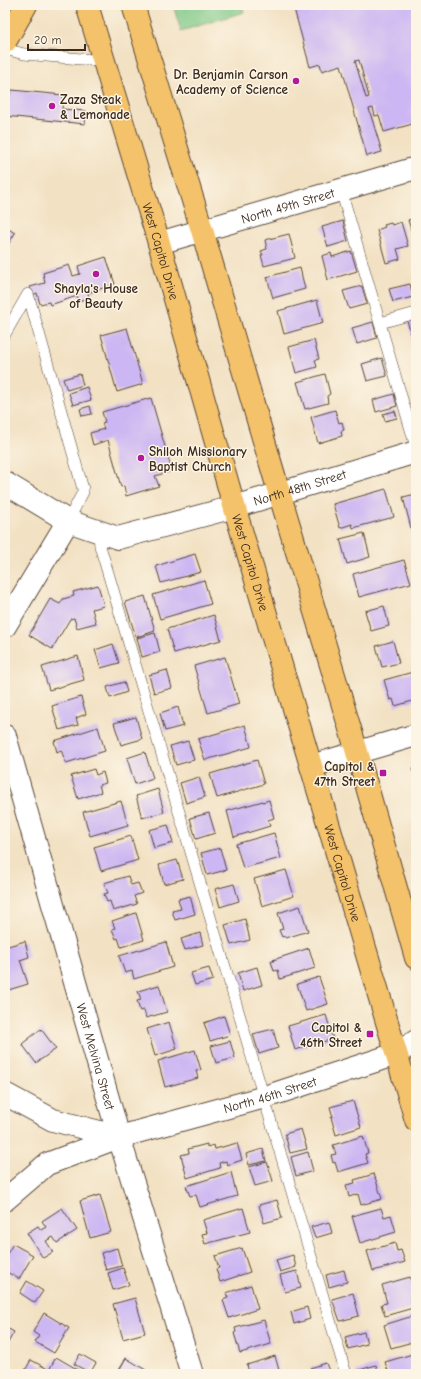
<svg xmlns="http://www.w3.org/2000/svg" width="421" height="1379" font-family="'Comic Neue',sans-serif">
	<style>
		.green { fill: #7cc886; stroke: #5c7952 }
		.building { fill: #ccb6f3; fill-rule: evenodd }
		.lines { fill: none; stroke-linecap: round; stroke-linejoin: round }
		.lane-casing { stroke: #564537; stroke-width: 12 }
		.street-casing { stroke: #564537; stroke-width: 24 }
		.primary-casing { stroke: #564537; stroke-width: 24 }
		.lane { stroke: #fff; stroke-width: 11 }
		.street { stroke: #fff; stroke-width: 22 }
		.primary { stroke: #f4c26a; stroke-width: 22 }
		.poi-dot { fill: #b5179e; stroke: #fcf5e5; stroke-width: 1.5 }
		.labels { text-anchor: middle; stroke-width: 3; stroke-linejoin: round; paint-order: stroke }
		.poi-label { font-size: 13px; font-weight: bold; fill: #3b2a1e; stroke: #fcf5e5; text-anchor: end }
		.street-label { font-size: 13px; fill: #3b2a1e; stroke: #fcf5e5 }
	</style>
	<rect width="100%" height="100%" fill="#fcf5e5"/>
	<filter id="ink" filterUnits="userSpaceOnUse"><feTurbulence type="fractalNoise" baseFrequency=".025" numOctaves="2"/><feDisplacementMap in="SourceGraphic" scale="8" xChannelSelector="R" yChannelSelector="G"/><feConvolveMatrix kernelMatrix="1 2 1 2 8 2 1 2 1" color-interpolation-filters="sRGB"/></filter>
	<filter id="wash" filterUnits="userSpaceOnUse"><feTurbulence type="fractalNoise" baseFrequency=".012" numOctaves="4" result="noise"/><feDisplacementMap in="SourceGraphic" scale="16" xChannelSelector="R" yChannelSelector="G"/><feGaussianBlur stdDeviation="0.9" result="paint"/><feColorMatrix in="noise" values="0 0 0 0 0 0 0 0 0 0 0 0 0 0 0 0 0 1.4 0 .05"/><feComposite in="paint" operator="in"/></filter>
	<g filter="url(#wash)">
		<rect width="100%" height="100%" fill="#f2e1c3"/>
		<polygon class="green" points="173,5 242,5 244,12 181,31"/>
		<g id="blocks">
			<g class="building">
				<path d="M293,5h123v118l-32,9 -5,-17 -4,1 -2,-8 -4,1 13,43 -15,4 -26,-91 -19,6 -2,-7 -10,3zM359,60l10,37 -3,1 -11,-37z"/>
				<polygon points="12,90 63,95 62,109 86,111 85,124 5,116 5,103"/>
				<polygon points="416,218 416,246 408,220"/>
				<polygon points="343,221 348,241 328,247 322,227"/>
				<polygon points="401,222 408,246 397,249 400,259 386,263 377,230 385,227 384,225 391,223 392,225"/>
				<polygon points="5,227 15,233 5,250"/>
				<polygon points="289,234 295,258 264,266 261,255 263,255 261,251 267,249 265,240"/>
				<polygon points="351,251 357,271 328,280 322,256 331,253 332,257"/>
				<polygon points="106,257 115,284 88,293 89,298 78,301 77,296 50,305 49,302 40,304 37,293 32,295 30,287 45,283 43,273 69,265 73,276 80,274 78,266"/>
				<polygon points="300,268 305,289 273,298 267,277"/>
				<polygon points="410,284 413,297 393,302 389,289"/>
				<polygon points="362,286 367,304 349,309 343,291"/>
				<polygon points="317,300 323,323 284,334 278,311"/>
				<polygon points="416,319 416,342 414,343 407,321"/>
				<polygon points="373,322 377,338 357,344 352,328"/>
				<polygon points="127,328 143,384 117,392 101,335"/>
				<polygon points="314,340 319,359 315,360 317,367 296,373 289,347"/>
				<polygon points="382,358 387,376 367,381 362,364"/>
				<polygon points="80,374 83,385 67,390 63,379"/>
				<polygon points="325,374 330,394 327,396 328,403 305,409 297,382"/>
				<polygon points="87,387 91,400 73,405 69,393"/>
				<polygon points="394,394 397,406 376,412 373,400"/>
				<polygon points="151,398 172,471 155,476 159,486 126,496 124,486 121,487 108,440 93,445 90,433 104,429 102,423 105,422 102,412"/>
				<polygon points="90,406 92,414 82,416 80,409"/>
				<polygon points="335,410 339,423 342,422 344,430 341,431 342,436 318,443 311,417"/>
				<polygon points="395,411 397,418 385,421 383,414"/>
				<polygon points="386,489 394,517 353,528 352,524 340,528 333,504"/>
				<polygon points="416,494 416,536 413,536 403,497"/>
				<polygon points="364,533 370,557 347,564 340,539"/>
				<polygon points="195,554 201,572 161,583 156,566"/>
				<polygon points="404,560 411,583 359,597 353,574"/>
				<polygon points="204,580 211,604 160,619 153,595"/>
				<polygon points="98,585 104,606 92,609 96,623 77,628 74,618 70,619 52,649 29,635 50,599 60,604 63,599 74,596 73,592"/>
				<polygon points="145,596 155,631 136,637 125,602"/>
				<polygon points="384,606 389,626 371,631 365,611"/>
				<polygon points="214,615 221,640 174,653 167,629"/>
				<polygon points="155,633 160,652 142,657 137,638"/>
				<polygon points="393,641 399,663 382,667 376,646"/>
				<polygon points="113,644 119,663 101,668 95,650"/>
				<polygon points="78,656 84,680 49,690 42,667"/>
				<polygon points="225,657 239,704 208,713 194,666"/>
				<polygon points="167,670 172,688 154,693 149,675"/>
				<polygon points="413,672 416,681 416,700 395,706 393,699 390,700 384,680"/>
				<polygon points="124,682 127,692 110,698 107,687"/>
				<polygon points="81,697 86,714 76,718 78,725 59,730 52,706"/>
				<polygon points="178,707 183,726 165,731 160,713"/>
				<polygon points="136,717 142,739 121,745 114,723"/>
				<polygon points="245,725 251,747 205,760 198,739"/>
				<polygon points="98,727 105,751 66,763 61,750 57,752 54,741"/>
				<polygon points="188,741 194,760 176,765 170,746"/>
				<polygon points="145,752 153,778 135,784 127,758"/>
				<polygon points="257,760 264,784 217,798 210,774"/>
				<polygon points="416,767 416,781 412,769"/>
				<polygon points="94,769 96,775 103,772 106,783 99,785 101,792 78,799 71,776"/>
				<polygon points="199,777 205,797 186,803 180,783"/>
				<polygon points="158,789 164,812 142,818 136,796"/>
				<polygon points="269,800 274,818 268,820 270,826 234,837 227,811 263,801 263,802"/>
				<polygon points="121,801 128,825 90,836 83,812"/>
				<polygon points="209,813 215,833 196,839 190,818"/>
				<polygon points="168,825 173,843 154,848 149,830"/>
				<polygon points="274,833 281,858 243,868 236,844"/>
				<polygon points="131,836 138,860 101,871 94,847"/>
				<polygon points="220,848 226,870 207,875 201,853"/>
				<polygon points="177,860 183,879 164,884 159,865"/>
				<polygon points="286,870 294,896 262,906 254,879"/>
				<polygon points="128,876 131,885 138,883 142,893 134,896 137,904 113,911 110,901 107,902 104,894 108,893 104,883"/>
				<polygon points="234,884 239,901 220,907 215,889"/>
				<polygon points="190,896 195,914 175,920 172,911 181,909 178,899"/>
				<polygon points="300,906 308,931 286,938 285,936 282,937 279,930 283,929 278,913"/>
				<polygon points="136,913 144,940 121,947 118,938 116,939 112,929 115,928 112,921"/>
				<polygon points="245,919 250,940 231,945 225,925"/>
				<polygon points="200,933 203,945 185,950 181,939"/>
				<polygon points="25,941 29,957 20,960 28,984 5,991 5,947"/>
				<polygon points="166,942 173,967 134,979 132,971 125,973 119,956"/>
				<polygon points="309,948 315,968 280,979 278,970 274,971 271,961 274,961 273,960"/>
				<polygon points="257,967 262,985 243,991 238,973"/>
				<polygon points="209,968 213,980 195,985 191,973"/>
				<polygon points="319,977 328,1004 306,1011 297,984"/>
				<polygon points="159,985 167,1012 146,1018 144,1010 140,1011 137,1001 141,1000 138,991"/>
				<polygon points="326,1015 333,1039 295,1050 288,1026"/>
				<polygon points="224,1016 230,1035 210,1041 204,1023"/>
				<polygon points="169,1022 177,1049 155,1056 147,1029"/>
				<polygon points="41,1029 56,1049 36,1063 22,1044"/>
				<polygon points="273,1029 278,1048 259,1054 253,1034"/>
				<polygon points="230,1041 235,1058 216,1063 211,1046"/>
				<polygon points="195,1050 201,1070 196,1071 198,1078 165,1087 158,1061"/>
				<polygon points="353,1101 361,1127 336,1135 331,1117 333,1117 330,1107"/>
				<polygon points="301,1129 307,1149 290,1153 285,1134"/>
				<polygon points="363,1136 368,1153 365,1154 368,1163 338,1172 335,1162 333,1163 331,1155 336,1154 333,1145"/>
				<polygon points="237,1143 242,1160 227,1165 226,1161 219,1163 220,1168 187,1178 181,1155 189,1153 188,1149 207,1144 207,1147 214,1145 215,1149"/>
				<polygon points="263,1149 266,1161 249,1165 246,1154"/>
				<polygon points="308,1152 313,1171 296,1176 291,1157"/>
				<polygon points="267,1162 273,1181 255,1186 249,1167"/>
				<polygon points="231,1172 237,1196 200,1207 196,1195 190,1196 186,1186"/>
				<polygon points="374,1174 382,1199 361,1205 358,1194 349,1197 346,1185 355,1183 354,1180"/>
				<polygon points="100,1195 111,1232 90,1238 80,1201"/>
				<polygon points="277,1200 282,1218 264,1223 259,1205"/>
				<polygon points="62,1208 77,1230 57,1243 53,1237 46,1241 53,1252 43,1258 27,1233 38,1226 41,1230 46,1227 42,1221"/>
				<polygon points="243,1208 250,1232 205,1244 202,1234 207,1233 203,1220"/>
				<polygon points="381,1208 384,1217 391,1215 396,1232 360,1243 352,1216"/>
				<polygon points="329,1222 332,1233 315,1238 311,1227"/>
				<polygon points="395,1243 397,1251 401,1250 405,1262 373,1271 367,1251"/>
				<polygon points="13,1244 33,1255 19,1279 5,1271 5,1257"/>
				<polygon points="117,1248 122,1266 106,1270 101,1253"/>
				<polygon points="242,1248 250,1272 220,1282 216,1269 219,1268 215,1256"/>
				<polygon points="293,1255 296,1267 280,1272 276,1260"/>
				<polygon points="123,1268 129,1285 113,1290 108,1273"/>
				<polygon points="344,1270 347,1282 329,1287 326,1275"/>
				<polygon points="297,1271 301,1288 285,1292 280,1275"/>
				<polygon points="410,1277 415,1296 410,1297 413,1308 385,1316 381,1304 387,1303 382,1285"/>
				<polygon points="27,1281 43,1291 35,1303 20,1293"/>
				<polygon points="251,1285 258,1309 229,1318 223,1300 228,1298 226,1293"/>
				<polygon points="353,1293 359,1316 340,1321 332,1299"/>
				<polygon points="135,1298 145,1333 123,1339 113,1304"/>
				<polygon points="307,1307 310,1319 294,1324 291,1312"/>
				<polygon points="44,1313 69,1328 54,1353 35,1342 39,1336 33,1332"/>
				<polygon points="416,1315 416,1341 391,1348 384,1325"/>
				<polygon points="264,1320 271,1344 240,1353 234,1333 236,1332 235,1328"/>
				<polygon points="5,1327 14,1332 5,1348"/>
				<polygon points="364,1332 367,1344 348,1349 345,1337"/>
				<polygon points="416,1353 416,1374 389,1374 385,1362"/>
				<polygon points="80,1354 96,1363 90,1373 74,1364"/>
				<polygon points="275,1356 280,1374 245,1374 249,1372 247,1365"/>
				<polygon points="56,1357 82,1372 81,1374 47,1374"/>
				<polygon points="126,1358 149,1372 148,1374 117,1374"/>
				<polygon points="31,1360 46,1368 43,1374 23,1374"/>
				<polygon points="326,1363 330,1374 312,1374 310,1368"/>
				<polygon points="376,1365 379,1374 357,1374 356,1371"/>
			</g>
		</g>
	</g>
	<g filter="url(#ink)">
		<use href="#blocks" fill-opacity="0" stroke="#564537" stroke-width="1"/>
		<g class="lines">
			<g class="lane-casing">
				<g id="lane">
					<polyline points="5,49 24,54 104,61"/>
					<polyline points="341,190 416,447"/>
					<polyline points="380,323 416,313"/>
					<polyline points="5,334 28,294 83,489 83,492 68,521"/>
					<polyline points="99,533 100,546 346,1374"/>
				</g>
			</g>
			<g class="street-casing">
				<g id="street">
					<path id="s1" d="M159,243l257,-75"/>
					<path id="s2" d="M5,483l63,38 50,17 116,-31 182,-55"/>
					<polyline points="5,626 68,521"/>
					<path id="s3" d="M5,736l114,401 73,237"/>
					<polyline points="311,766 416,735"/>
					<polyline points="5,1094 53,1120 119,1137"/>
					<path id="s4" d="M5,1200l42,-36 72,-27 146,-40 107,-35 24,-8 20,-13"/>
				</g>
			</g>
			<g class="primary-casing">
				<g id="primary">
					<path id="s5" d="M87,5l72,238 80,280 177,597"/>
					<polyline points="133,5 202,230 279,492 357,752 416,958"/>
					<polyline points="5,42 26,5"/>
				</g>
			</g>
			<use href="#lane" class="lane"/>
			<use href="#street" class="street"/>
			<use href="#primary" class="primary"/>
		</g>
	</g>
	<g class="poi-dot">
		<circle cx="296" cy="81" r="4"/>
		<circle cx="52" cy="106" r="4"/>
		<circle cx="96" cy="274" r="4"/>
		<circle cx="141" cy="458" r="4"/>
		<rect x="379" y="769" width="8" height="8" rx="2"/>
		<rect x="366" y="1030" width="8" height="8" rx="2"/>
	</g>
	<g class="labels">
		<g class="poi-label">
			<text x="288" y="79">Dr. Benjamin Carson<tspan x="288" dy="15">Academy of Science</tspan></text>
			<text x="60" y="104" text-anchor="start">Zaza Steak<tspan x="60" dy="15">&amp; Lemonade</tspan></text>
			<text x="96" y="293" text-anchor="middle">Shayla's House<tspan x="96" dy="15">of Beauty</tspan></text>
			<text x="149" y="456" text-anchor="start">Shiloh Missionary<tspan x="149" dy="15">Baptist Church</tspan></text>
			<text x="375" y="771">Capitol &amp;<tspan x="375" dy="15">47th Street</tspan></text>
			<text x="362" y="1032">Capitol &amp;<tspan x="362" dy="15">46th Street</tspan></text>
		</g>
		<g class="street-label">
			<text dy="5" stroke="none"><textPath href="#s1" startOffset="134">North 49th Street</textPath></text>
			<text dy="5" stroke="none"><textPath href="#s5" startOffset="257">West Capitol Drive</textPath></text>
			<text dy="5" stroke="none"><textPath href="#s2" startOffset="315">North 48th Street</textPath></text>
			<text dy="5" stroke="none"><textPath href="#s5" startOffset="581">West Capitol Drive</textPath></text>
			<text dy="5" stroke="none"><textPath href="#s5" startOffset="905">West Capitol Drive</textPath></text>
			<text dy="5" stroke="none"><textPath href="#s3" startOffset="333">West Melvina Street</textPath></text>
			<text dy="5" stroke="none"><textPath href="#s4" startOffset="289">North 46th Street</textPath></text>
		</g>
	</g>
	<rect width="421" height="1379" fill="none" stroke="#fcf5e5" stroke-width="20"/>
	<path d="M28 44v6h57v-6" fill="none" stroke="#3b2a1e" stroke-width="2"/>
	<text x="34" y="44" font-size="12" fill="#3b2a1e" stroke="#fcf5e5" stroke-width="3" paint-order="stroke">20 m</text>
</svg>
